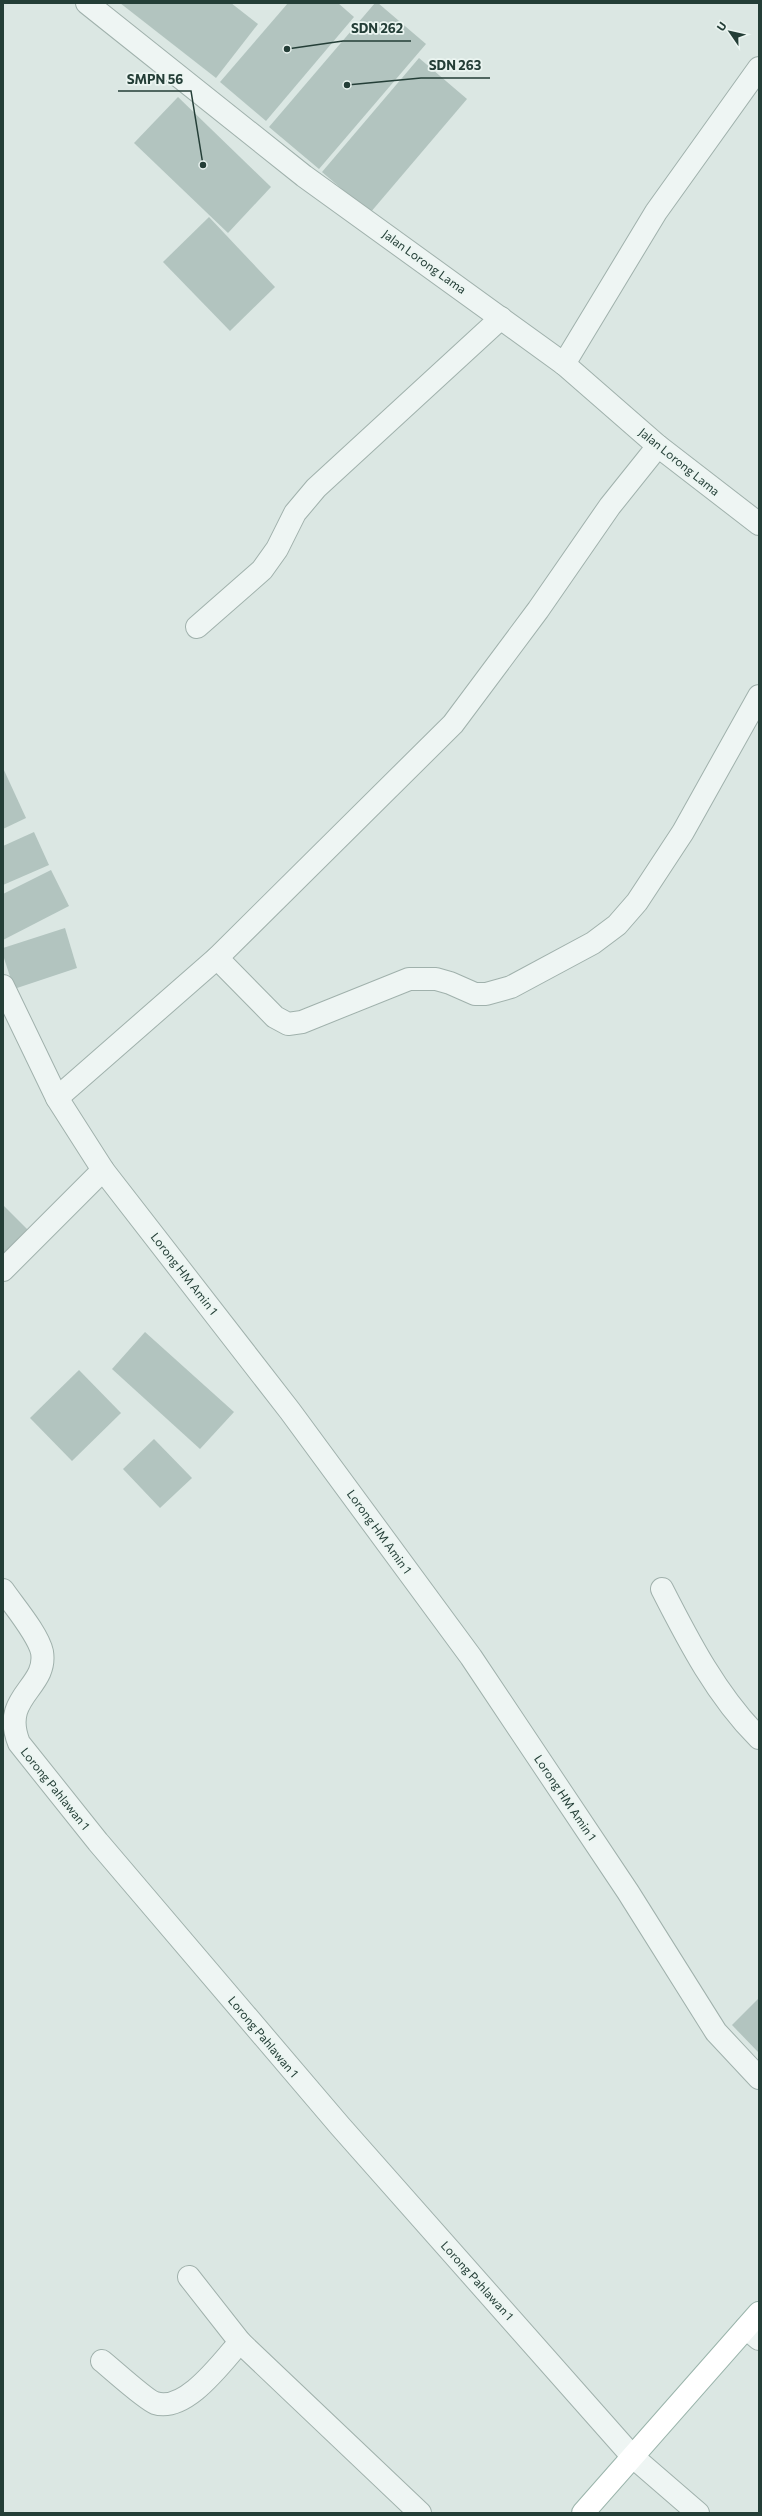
<svg xmlns="http://www.w3.org/2000/svg" width="762" height="2516" font-family="Commissioner,sans-serif">
	<style>
		.building { fill: #b2c4bf }
		.lines { fill: none; stroke-linecap: round; stroke-linejoin: round }
		.minor-casing { stroke: #a0b1ac; stroke-width: 24 }
		.major-casing { stroke: #9ab4ab; stroke-width: 24 }
		.minor { stroke: #eef5f3; stroke-width: 22 }
		.major { stroke: #fff; stroke-width: 22 }
		.labels { text-anchor: middle; stroke-width: 3.5; stroke-linejoin: round; paint-order: stroke }
		.street-label { font-size: 12px; fill: #243e37; stroke: #ebf5f1 }
		.leader { fill: none; stroke: #243e37; stroke-width: 1.5 }
		.callout-dot { fill: #243e37; stroke: #ebf5f1; stroke-width: 1.5 }
		.callout-label { font-size: 13px; text-anchor: middle; font-weight: bold; fill: #243e37; stroke: #ebf5f1; stroke-width: 3.5; stroke-linejoin: round; paint-order: stroke }
	</style>
	<rect width="100%" height="100%" fill="#dbe7e3"/>
	<g class="building">
		<polygon points="120,3 231,3 258,24 216,78"/>
		<polygon points="288,3 338,3 354,17 266,121 220,82"/>
		<polygon points="375,3 378,3 426,44 319,169 269,127"/>
		<polygon points="419,58 467,99 370,213 322,172"/>
		<polygon points="178,97 271,187 228,233 134,143"/>
		<polygon points="209,217 275,287 230,331 163,262"/>
		<polygon points="3,768 26,818 3,829"/>
		<polygon points="34,832 49,865 3,885 3,846"/>
		<polygon points="51,870 69,906 3,940 3,894"/>
		<polygon points="65,928 77,968 14,989 3,955 3,948"/>
		<polygon points="3,1205 30,1232 5,1257 3,1254"/>
		<polygon points="145,1332 234,1412 200,1449 112,1369"/>
		<polygon points="79,1370 121,1413 72,1461 30,1418"/>
		<polygon points="154,1439 192,1478 160,1508 123,1469"/>
		<polygon points="759,1998 759,2053 732,2025"/>
	</g>
	<g class="lines">
		<g class="minor-casing">
			<g id="minor">
				<polyline points="87,3 304,176 564,364 658,446 759,524"/>
				<polyline points="564,364 656,212 759,68"/>
				<polyline points="197,627 262,570 277,549 295,513 316,488 501,318"/>
				<polyline points="217,958 275,1017 288,1024 302,1022 409,979 436,979 450,983 475,994 486,994 511,987 593,943 617,925 637,902 683,832 759,696"/>
				<polyline points="3,986 57,1098 103,1170 290,1411 471,1657 628,1892 716,2032 759,2078"/>
				<polyline points="57,1098 217,958 453,724 538,610 610,506 658,446"/>
				<polyline points="3,1270 103,1170"/>
				<path d="M662,1589c27,53 55,107 97,149"/>
				<path d="M3,1590c11,16 35,44 39,62 6,36 -42,44 -23,91l79,99 242,284 292,330 66,57"/>
				<polyline points="189,2277 240,2342 420,2513"/>
				<polyline points="746,2328 759,2339"/>
				<path d="M102,2361c10,8 44,39 53,42 31,10 67,-41 85,-61"/>
			</g>
		</g>
		<g class="major-casing">
			<polyline id="major" points="583,2513 759,2313"/>
		</g>
		<use href="#minor" class="minor"/>
		<use href="#major" class="major"/>
	</g>
	<g class="labels">
		<g class="street-label">
			<text transform="translate(424 262) rotate(36)" y="4">Jalan Lorong Lama</text>
			<text transform="translate(679 462) rotate(39)" y="4">Jalan Lorong Lama</text>
			<text transform="translate(184 1274) rotate(52)" y="4">Lorong HM Amin 1</text>
			<text transform="translate(379 1532) rotate(54)" y="4">Lorong HM Amin 1</text>
			<text transform="translate(55 1789) rotate(51)" y="4">Lorong Pahlawan 1</text>
			<text transform="translate(565 1798) rotate(56)" y="4">Lorong HM Amin 1</text>
			<text transform="translate(263 2037) rotate(50)" y="4">Lorong Pahlawan 1</text>
			<text transform="translate(477 2281) rotate(48)" y="4">Lorong Pahlawan 1</text>
		</g>
	</g>
	<path class="leader" d="M287 49L343 41H411M347 85L421 78H490M203 165L191 91H118"/>
	<g class="callout-dot">
		<circle cx="287" cy="49" r="4"/>
		<circle cx="347" cy="85" r="4"/>
		<circle cx="203" cy="165" r="4"/>
	</g>
	<g class="callout-label">
		<text x="377" y="33">SDN 262</text>
		<text x="455" y="70">SDN 263</text>
		<text x="155" y="84">SMPN 56</text>
	</g>
	<rect width="762" height="2516" fill="none" stroke="#243e37" stroke-width="8"/>
	<g transform="translate(730 32) rotate(304)" stroke="#ebf5f1" stroke-width="3" paint-order="stroke">
	<path d="M0-3L7 15L0 10L-7 15Z" fill="#243e37"/>
	<text y="-6" font-size="11" font-weight="bold" text-anchor="middle" fill="#243e37">U</text>
	</g>
</svg>
